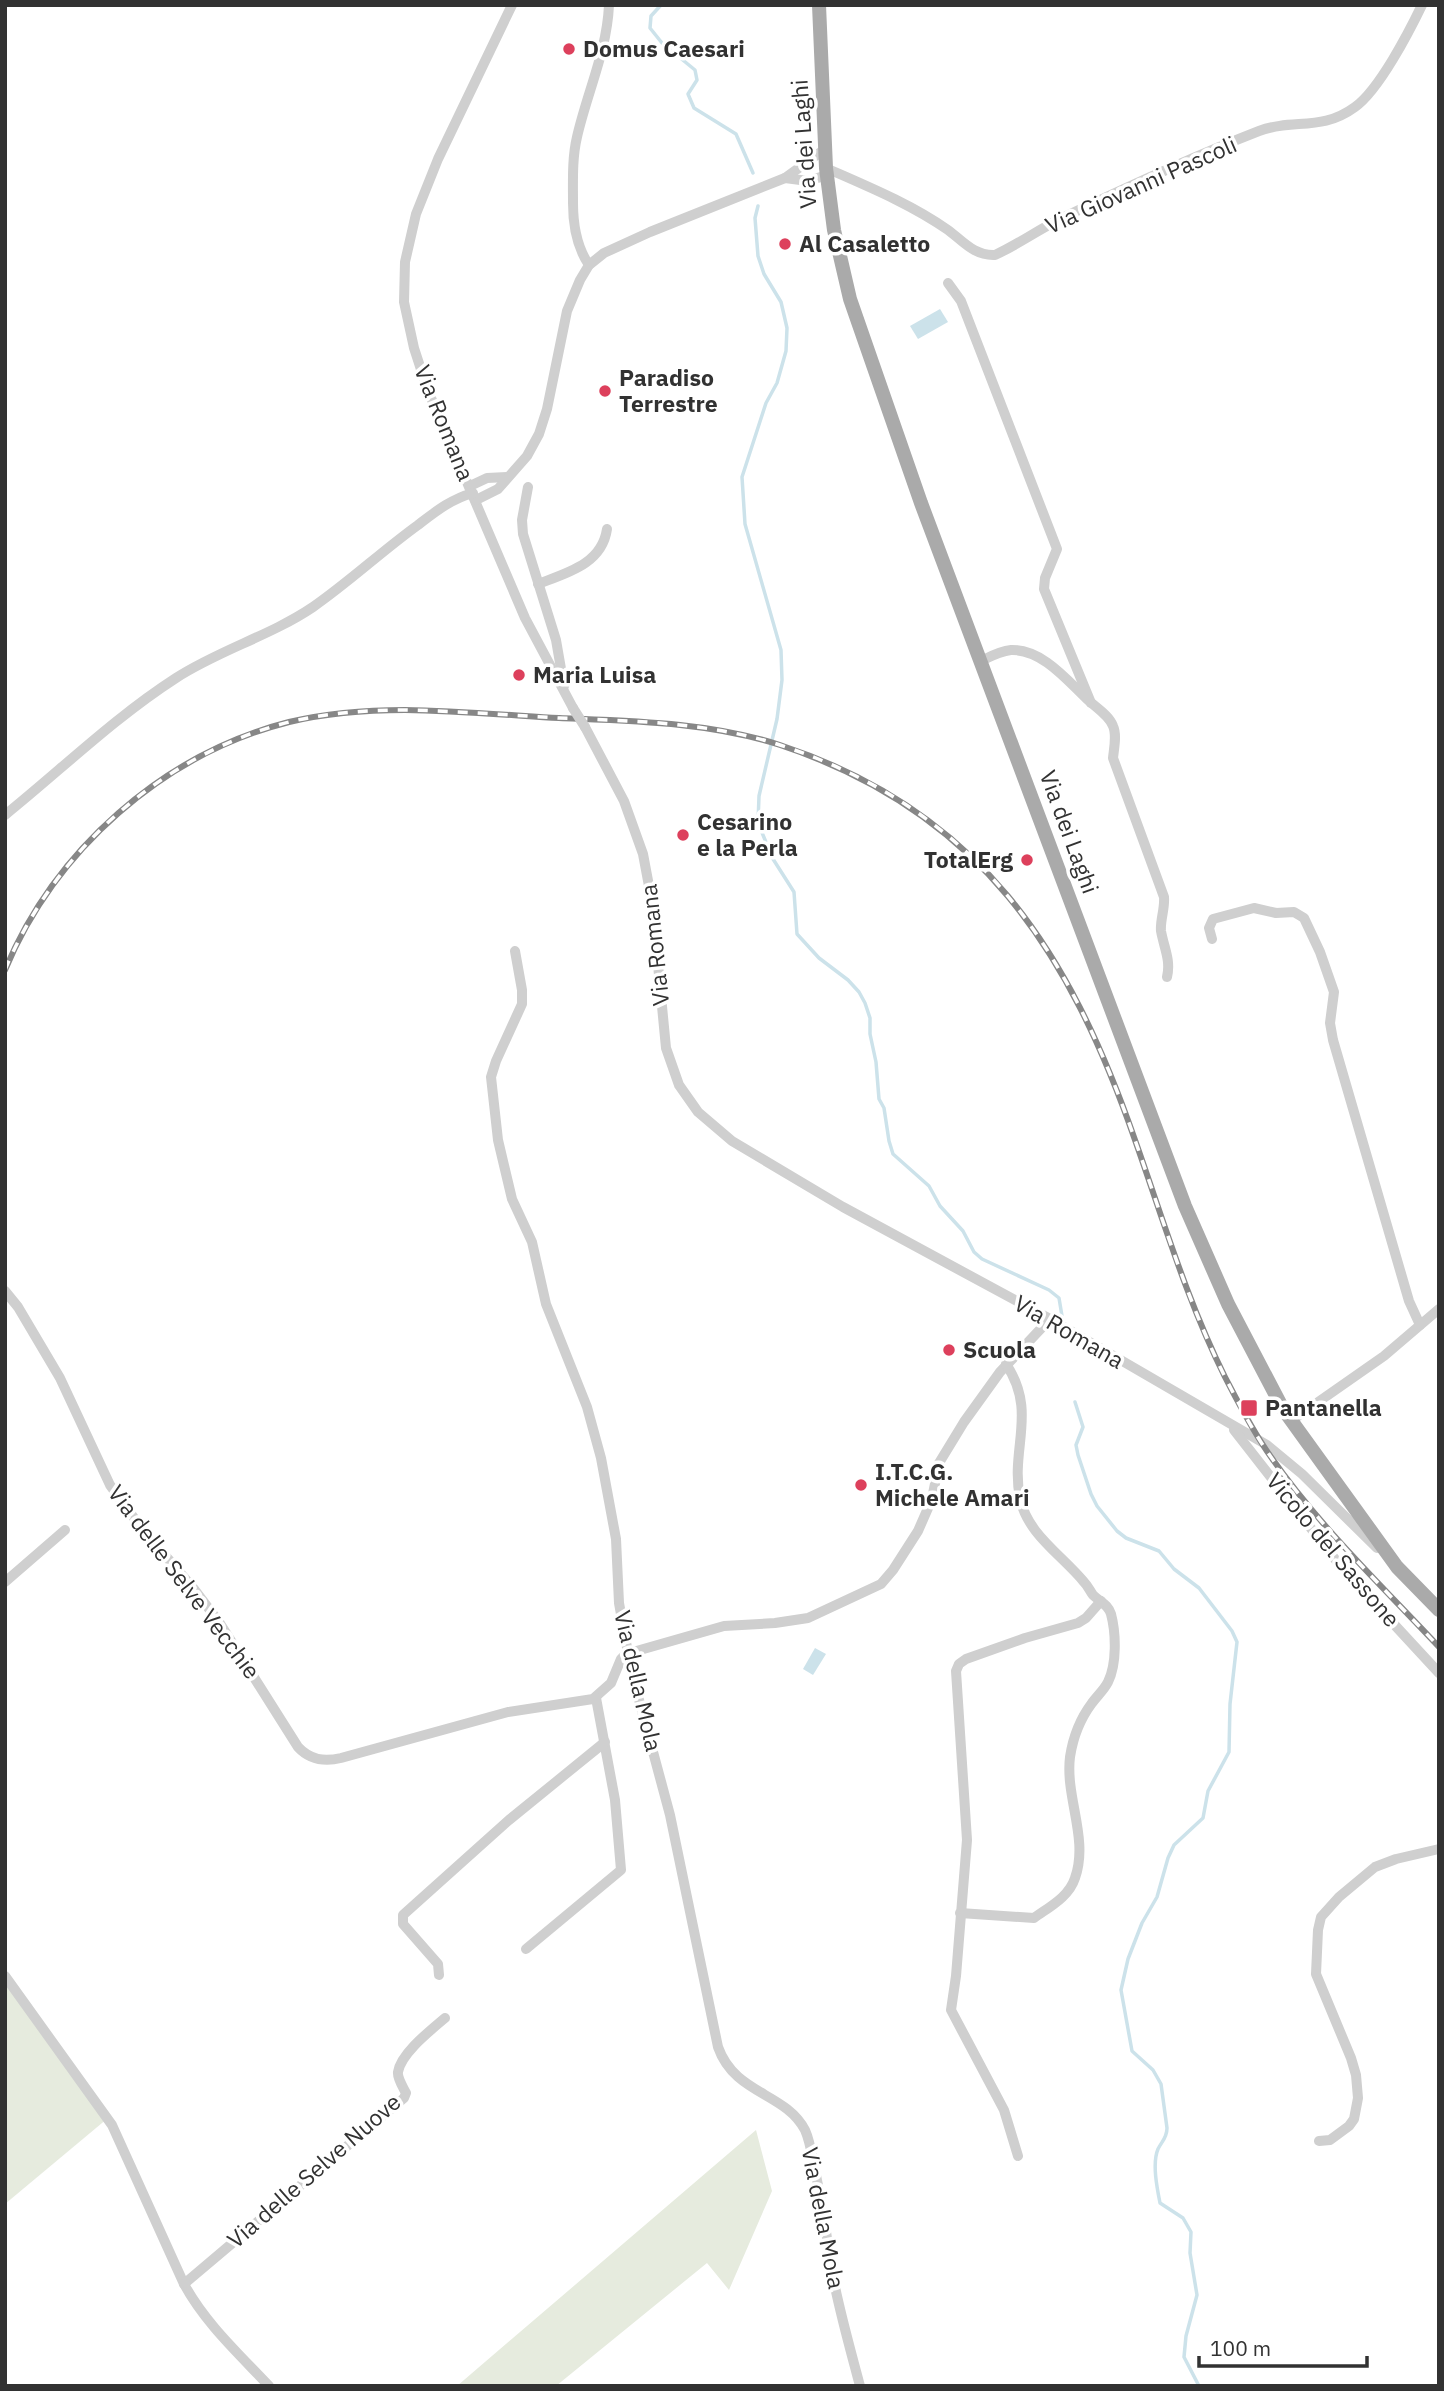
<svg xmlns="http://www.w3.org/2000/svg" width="1444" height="2391" font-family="'IBM Plex Sans',sans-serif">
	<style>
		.green { fill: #e6ebde }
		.water { fill: #cce2ea }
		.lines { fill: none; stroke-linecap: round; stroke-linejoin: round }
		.stream { stroke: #cce2ea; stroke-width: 3.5 }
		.minor { stroke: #cfcfcf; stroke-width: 10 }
		.major { stroke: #aaa; stroke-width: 14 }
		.rail-casing { stroke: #878787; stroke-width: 6 }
		.rail { stroke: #fff; stroke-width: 3.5; stroke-dasharray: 10; stroke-linecap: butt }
		.minor-bridge { stroke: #cfcfcf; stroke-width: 10 }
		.poi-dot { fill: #dd405c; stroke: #fff; stroke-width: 2.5 }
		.labels { text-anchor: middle; stroke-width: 7; stroke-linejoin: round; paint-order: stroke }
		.poi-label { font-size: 23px; font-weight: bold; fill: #323232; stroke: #fff; text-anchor: start }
		.street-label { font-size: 23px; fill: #323232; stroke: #fff }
	</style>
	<rect width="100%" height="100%" fill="#fff"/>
	<g class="green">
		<polygon points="5,1977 108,2118 5,2204"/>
		<polygon points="756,2130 772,2191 729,2290 707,2263 556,2386 457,2386"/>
	</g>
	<g class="water">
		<polygon points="940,309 948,322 918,339 910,326"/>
		<polygon points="815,1648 826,1654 813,1675 803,1669"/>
	</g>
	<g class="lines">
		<g class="stream">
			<polyline points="661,5 651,16 650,28 662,43 695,70 697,80 688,94 694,108 736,134 753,173"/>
			<polyline points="758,206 755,218 758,256 764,274 781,302 787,328 786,351 777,383 766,403 742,477 745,524 781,650 782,680 777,719 759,796 758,823 773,859 794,892 797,934 819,958 848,980 859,992 865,1003 870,1018 870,1034 876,1062 879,1099 884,1108 889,1141 893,1154 929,1186 940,1206 963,1231 974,1252 982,1259 1049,1290 1059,1298 1062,1316"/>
			<path d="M1075,1402l8,25 -7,18 2,10 13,39 6,12 20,25 9,7 33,13 15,18 25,19 33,43 5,11 -7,62 -1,48 -21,39 -5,27 -29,27 -6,13 -11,39 -15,26 -14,36 -7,31 11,61 21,19 8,14 6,44c0,10 -5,13 -9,21 -6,14 -1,39 2,54l23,15 8,14 -1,21 7,42 -11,41 -2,21 15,29"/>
		</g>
		<g class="minor">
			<polyline points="512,5 438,159 416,214 405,262 404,302 414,348 428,391 525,618 573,708"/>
			<path d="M826,168c41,18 85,36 122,62 15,11 26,26 47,25 22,-10 43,-25 65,-36 65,-31 132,-62 199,-88 35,-13 62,1 96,-24 24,-17 54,-75 67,-102"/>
			<polyline points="785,178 808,181 827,175"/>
			<path d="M589,265c-13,-19 -16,-40 -16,-62 0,-22 -1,-45 4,-66 10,-44 30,-86 32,-132"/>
			<polyline points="948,283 961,301 1057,549 1045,578 1044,589 1091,703"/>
			<polyline points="470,486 487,478 507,477"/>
			<polyline points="528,487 522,520 523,534 556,640 564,686"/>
			<polyline points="476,500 498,489 527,456 539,434 547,409 567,311 580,280 589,265 604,253 650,232 785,178 825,149"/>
			<path d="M538,584c29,-11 64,-20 69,-55"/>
			<path d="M981,661c10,-5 19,-10 30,-11 31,-1 56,30 76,49 8,8 22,16 26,27 4,9 1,22 0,32l51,139c1,12 -4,23 -3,34 3,17 10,29 6,46"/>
			<polyline points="585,727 624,801 643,854 652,902 666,1048 679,1085 698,1112 732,1141 843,1207 1050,1319 1267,1445 1302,1474 1377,1548"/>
			<path d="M5,815c57,-46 109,-97 171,-137 43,-28 94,-42 137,-71 36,-25 69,-56 105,-82 17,-13 33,-26 55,-32"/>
			<polyline points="1212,939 1209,928 1213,919 1254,908 1276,913 1294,912 1304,918 1320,952 1334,992 1330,1023 1333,1040 1409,1301 1420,1325"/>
			<path d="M515,951l7,39v14l-26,57 -5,16 7,63 14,59 20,43 14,62 41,103 14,51 15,81 3,64 12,67 39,145 48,232c17,48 67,45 87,83 5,11 7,25 9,36 8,35 13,71 18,106 7,38 18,76 28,114"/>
			<path d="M5,1291l13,16 42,71 50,107 29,40 55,64 25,33 79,125c12,13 26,15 43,11l167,-46 85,-13 18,-16 10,-24 5,-5 98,-28 51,-3 33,-5 73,-34 12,-14 25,-39 14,-32 7,-36 25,-41 36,-50 50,-53"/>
			<polyline points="1291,1421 1384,1356 1439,1309"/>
			<polyline points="1234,1430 1342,1568 1439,1673"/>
			<polyline points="5,1582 65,1530"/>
			<path d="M960,1913l74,5c15,-11 35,-21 41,-40 14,-39 -10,-81 -5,-121 3,-20 10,-38 22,-54 5,-7 12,-13 16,-21 9,-18 8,-49 3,-68 -3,-10 -11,-12 -18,-19 -3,-4 -5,-9 -9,-13 -22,-27 -57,-48 -64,-84 -10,-50 18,-86 -14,-134"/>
			<polyline points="526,1949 621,1870 615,1800 596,1698"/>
			<polyline points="439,1975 438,1964 403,1924 403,1915 509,1820 605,1742"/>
			<path d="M5,1976l107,149 72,159c21,39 55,70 85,102"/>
			<polyline points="1319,2141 1330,2140 1349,2126 1354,2119 1358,2098 1356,2075 1351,2058 1316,1974 1318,1930 1321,1917 1339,1897 1375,1867 1396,1859 1439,1849"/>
			<polyline points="1018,2156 1004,2110 951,2010 956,1976 967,1840 956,1671 959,1664 966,1659 1025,1638 1078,1623 1086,1618 1101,1601"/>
			<path d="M184,2284l220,-186 2,-5c-3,-6 -9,-15 -8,-21 3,-19 33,-42 47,-54"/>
		</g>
		<polyline class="major" points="819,5 826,168 834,230 850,299 921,503 1185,1206 1228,1304 1283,1409 1397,1567 1439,1610"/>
		<g class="rail-casing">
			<path id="rail" d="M5,970c50,-120 158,-216 284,-248 38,-9 77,-12 116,-12 52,1 103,5 154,8 74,3 150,4 221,27 200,66 289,205 355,395 28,79 52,161 90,237 14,27 28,55 46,80 48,69 111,129 168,190"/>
		</g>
		<use href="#rail" class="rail"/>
		<polyline class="minor-bridge" points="573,708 585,727"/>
	</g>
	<g class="poi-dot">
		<circle cx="569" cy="49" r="7"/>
		<circle cx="785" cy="244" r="7"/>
		<circle cx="605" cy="391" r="7"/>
		<circle cx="519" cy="675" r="7"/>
		<circle cx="683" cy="835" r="7"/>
		<circle cx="1027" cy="860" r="7"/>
		<circle cx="949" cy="1350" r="7"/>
		<rect x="1240" y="1399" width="18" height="18" rx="3.5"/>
		<circle cx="861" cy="1485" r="7"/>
	</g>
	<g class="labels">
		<g class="poi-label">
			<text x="583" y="57">Domus Caesari</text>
			<text x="799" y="252">Al Casaletto</text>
			<text x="619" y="386">Paradiso<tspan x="619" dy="26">Terrestre</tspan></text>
			<text x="533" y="683">Maria Luisa</text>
			<text x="697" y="830">Cesarino<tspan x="697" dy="26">e la Perla</tspan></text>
			<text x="1013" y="868" text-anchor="end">TotalErg</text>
			<text x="963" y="1358">Scuola</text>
			<text x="1265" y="1416">Pantanella</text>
			<text x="875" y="1480">I.T.C.G.<tspan x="875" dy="26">Michele Amari</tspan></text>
		</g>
		<g class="street-label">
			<text transform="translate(804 144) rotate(-94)" y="8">Via dei Laghi</text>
			<text transform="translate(1141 185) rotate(-24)" y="8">Via Giovanni Pascoli</text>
			<text transform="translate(444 423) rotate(68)" y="8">Via Romana</text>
			<text transform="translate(1069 832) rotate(70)" y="8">Via dei Laghi</text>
			<text transform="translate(655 945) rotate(-96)" y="8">Via Romana</text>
			<text transform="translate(1069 1332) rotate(30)" y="8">Via Romana</text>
			<text transform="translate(1333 1550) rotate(50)" y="8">Vicolo del Sassone</text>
			<text transform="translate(184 1582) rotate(53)" y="8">Via delle Selve Vecchie</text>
			<text transform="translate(638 1681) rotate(77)" y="8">Via della Mola</text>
			<text transform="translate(314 2171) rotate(-41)" y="8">Via delle Selve Nuove</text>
			<text transform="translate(823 2218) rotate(79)" y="8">Via della Mola</text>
		</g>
	</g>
	<rect width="1444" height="2391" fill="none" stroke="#323232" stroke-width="14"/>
	<path d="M1199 2356v10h168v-10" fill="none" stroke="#323232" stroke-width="3.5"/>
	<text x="1210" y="2356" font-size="21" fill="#323232" stroke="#ffffff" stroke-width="5" paint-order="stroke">100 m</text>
</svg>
